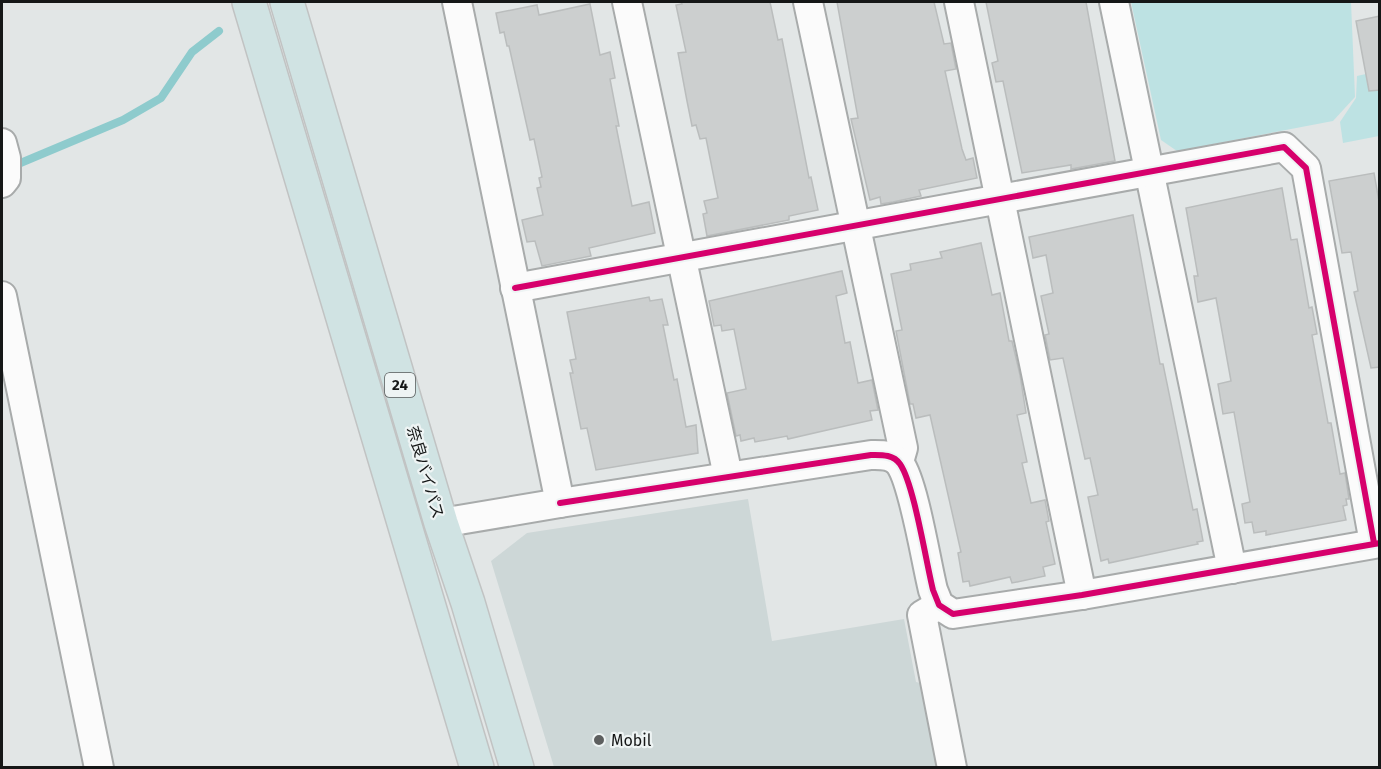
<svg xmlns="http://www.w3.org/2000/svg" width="1381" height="769" font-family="'Fira Sans','Noto Sans JP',sans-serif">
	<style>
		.built { fill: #cdd7d7 }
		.green { fill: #bde2e3 }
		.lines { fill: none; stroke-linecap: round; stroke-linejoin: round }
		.stream { stroke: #8ecbcd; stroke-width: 8 }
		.building { fill: #cccfcf; stroke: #babdbd; stroke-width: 1.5 }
		.street-casing { stroke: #a8abab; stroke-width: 32 }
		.highway-casing { stroke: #c1c3c3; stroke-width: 36 }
		.street { stroke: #fbfbfb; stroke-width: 28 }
		.highway { stroke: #d0e3e3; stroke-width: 33 }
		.cycleway-casing { stroke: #eef4f4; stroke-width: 10 }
		.cycleway { stroke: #d6006c; stroke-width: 6 }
		.poi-dot { fill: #5d5f5f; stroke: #eef4f4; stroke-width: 2 }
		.labels { text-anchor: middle; stroke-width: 4.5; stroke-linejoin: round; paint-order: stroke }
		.shield { fill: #eef4f4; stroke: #565959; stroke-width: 1.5 }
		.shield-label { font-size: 15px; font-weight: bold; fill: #151717 }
		.street-label { font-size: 16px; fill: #151717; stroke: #eef4f4 }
		.poi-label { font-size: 16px; fill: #151717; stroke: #eef4f4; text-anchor: start }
	</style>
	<rect width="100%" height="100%" fill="#e2e6e6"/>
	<polygon class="built" points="748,499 772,641 904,619 916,682 929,685 947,767 554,767 491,561 527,533"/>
	<g class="green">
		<polygon points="1131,2 1351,2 1355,97 1333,121 1177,151 1161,140"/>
		<polygon points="1379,71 1379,136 1343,143 1340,122 1356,98 1357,76"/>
	</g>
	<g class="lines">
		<polyline class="stream" points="11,167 123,120 161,98 192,52 219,31"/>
	</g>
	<g class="building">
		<polygon points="681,2 770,2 778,40 782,39 809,178 811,177 818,210 789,216 789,220 707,236 703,214 707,213 704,201 718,198 706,138 700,139 696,125 692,126 687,101 678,53 686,52 676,5 682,4"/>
		<polygon points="837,2 934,2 944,44 951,43 956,69 945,71 962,149 966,160 973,158 977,178 919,190 921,196 893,202 881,204 880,197 870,200 851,119 858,118"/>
		<polygon points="986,2 1086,2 1115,161 1071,169 1071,165 1022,173 1003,81 996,82 992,63 998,61"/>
		<polygon points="590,4 600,55 610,52 615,78 610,79 619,126 616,126 632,206 649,202 655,233 589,248 591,256 542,266 535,241 527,242 522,220 543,215 537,188 541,187 539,178 542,177 534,139 530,140 509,46 507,46 504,32 500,33 496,13 537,5 539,15"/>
		<polygon points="1380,16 1380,90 1369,91 1356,21"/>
		<polygon points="1374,173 1380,207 1380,367 1371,368 1354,292 1358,291 1351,252 1342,253 1329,181"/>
		<polygon points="1282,188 1291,240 1297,239 1309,308 1312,307 1317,334 1312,335 1328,423 1331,423 1340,474 1345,473 1349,499 1346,499 1347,505 1343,506 1346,520 1266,535 1266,531 1254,533 1252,522 1245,523 1242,504 1250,502 1234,412 1223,414 1218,384 1231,381 1216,298 1198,302 1194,276 1198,276 1186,208"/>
		<polygon points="1133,215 1160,364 1163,364 1193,510 1197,509 1203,541 1197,542 1198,544 1109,563 1108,559 1101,561 1088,497 1098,495 1090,458 1085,459 1063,358 1050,360 1045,335 1049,334 1041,296 1053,293 1046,255 1033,258 1029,237"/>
		<polygon points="981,243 992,295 1000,293 1009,341 1012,341 1020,375 1026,413 1017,415 1027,462 1022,463 1031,503 1045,500 1049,521 1046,522 1055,564 1043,567 1045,576 1012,583 1010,577 970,586 969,581 963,582 958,553 961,552 930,415 916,418 913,404 910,404 896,331 902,330 891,274 911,270 910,264 942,258 940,252"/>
		<polygon points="842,271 847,293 836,296 845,343 850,342 858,383 872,380 878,410 870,411 872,420 823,431 788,439 787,436 755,442 754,438 741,441 740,435 736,436 727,393 746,389 734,329 722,331 721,325 714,326 709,301"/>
		<polygon points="649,297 650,301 662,299 668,325 663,325 674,380 677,379 686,427 696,425 698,453 596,470 587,428 581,429 570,373 573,373 570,360 576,359 567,312"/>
	</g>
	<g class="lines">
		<g class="street-casing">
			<g id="street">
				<polyline points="627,2 728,476"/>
				<polyline points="808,2 903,448 899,462"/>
				<polyline points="959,2 1082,595"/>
				<polyline points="1114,2 1232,569"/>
				<polyline points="2,143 6,158 6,178 2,183"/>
				<polyline points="515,288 1284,147 1306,168 1374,543"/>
				<polyline points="2,296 99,768"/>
				<path d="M560,503l311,-48c10,0 22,-1 29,9 14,20 26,98 33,126l6,15 14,9 129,-19 298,-52"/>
				<polyline points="441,523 560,503 457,2"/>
				<polyline points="939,605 922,615 952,768"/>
			</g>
		</g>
		<g class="highway-casing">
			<g id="highway">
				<polyline points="249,2 477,768"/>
				<polyline points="287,2 441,523 468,603 517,768"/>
			</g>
		</g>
		<use href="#street" class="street"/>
		<use href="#highway" class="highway"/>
		<g class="cycleway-casing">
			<g id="cycleway">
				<polyline points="515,288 1284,147 1306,168 1374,543"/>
				<path d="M560,503l311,-48c10,0 22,-1 29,9 14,20 26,98 33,126l6,15 14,9 129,-19 298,-52"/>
			</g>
		</g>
		<use href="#cycleway" class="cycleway"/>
	</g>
	<circle class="poi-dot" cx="599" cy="740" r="6"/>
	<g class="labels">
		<rect class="shield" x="385" y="373" width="30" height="24" rx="4.5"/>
		<g class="shield-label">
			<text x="400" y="390">24</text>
		</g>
		<g class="street-label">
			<text transform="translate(426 472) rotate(74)" y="6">奈良バイパス</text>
		</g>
		<g class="poi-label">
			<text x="611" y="746">Mobil</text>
		</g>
	</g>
	<rect width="1381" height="769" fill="none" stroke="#151717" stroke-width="6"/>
</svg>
